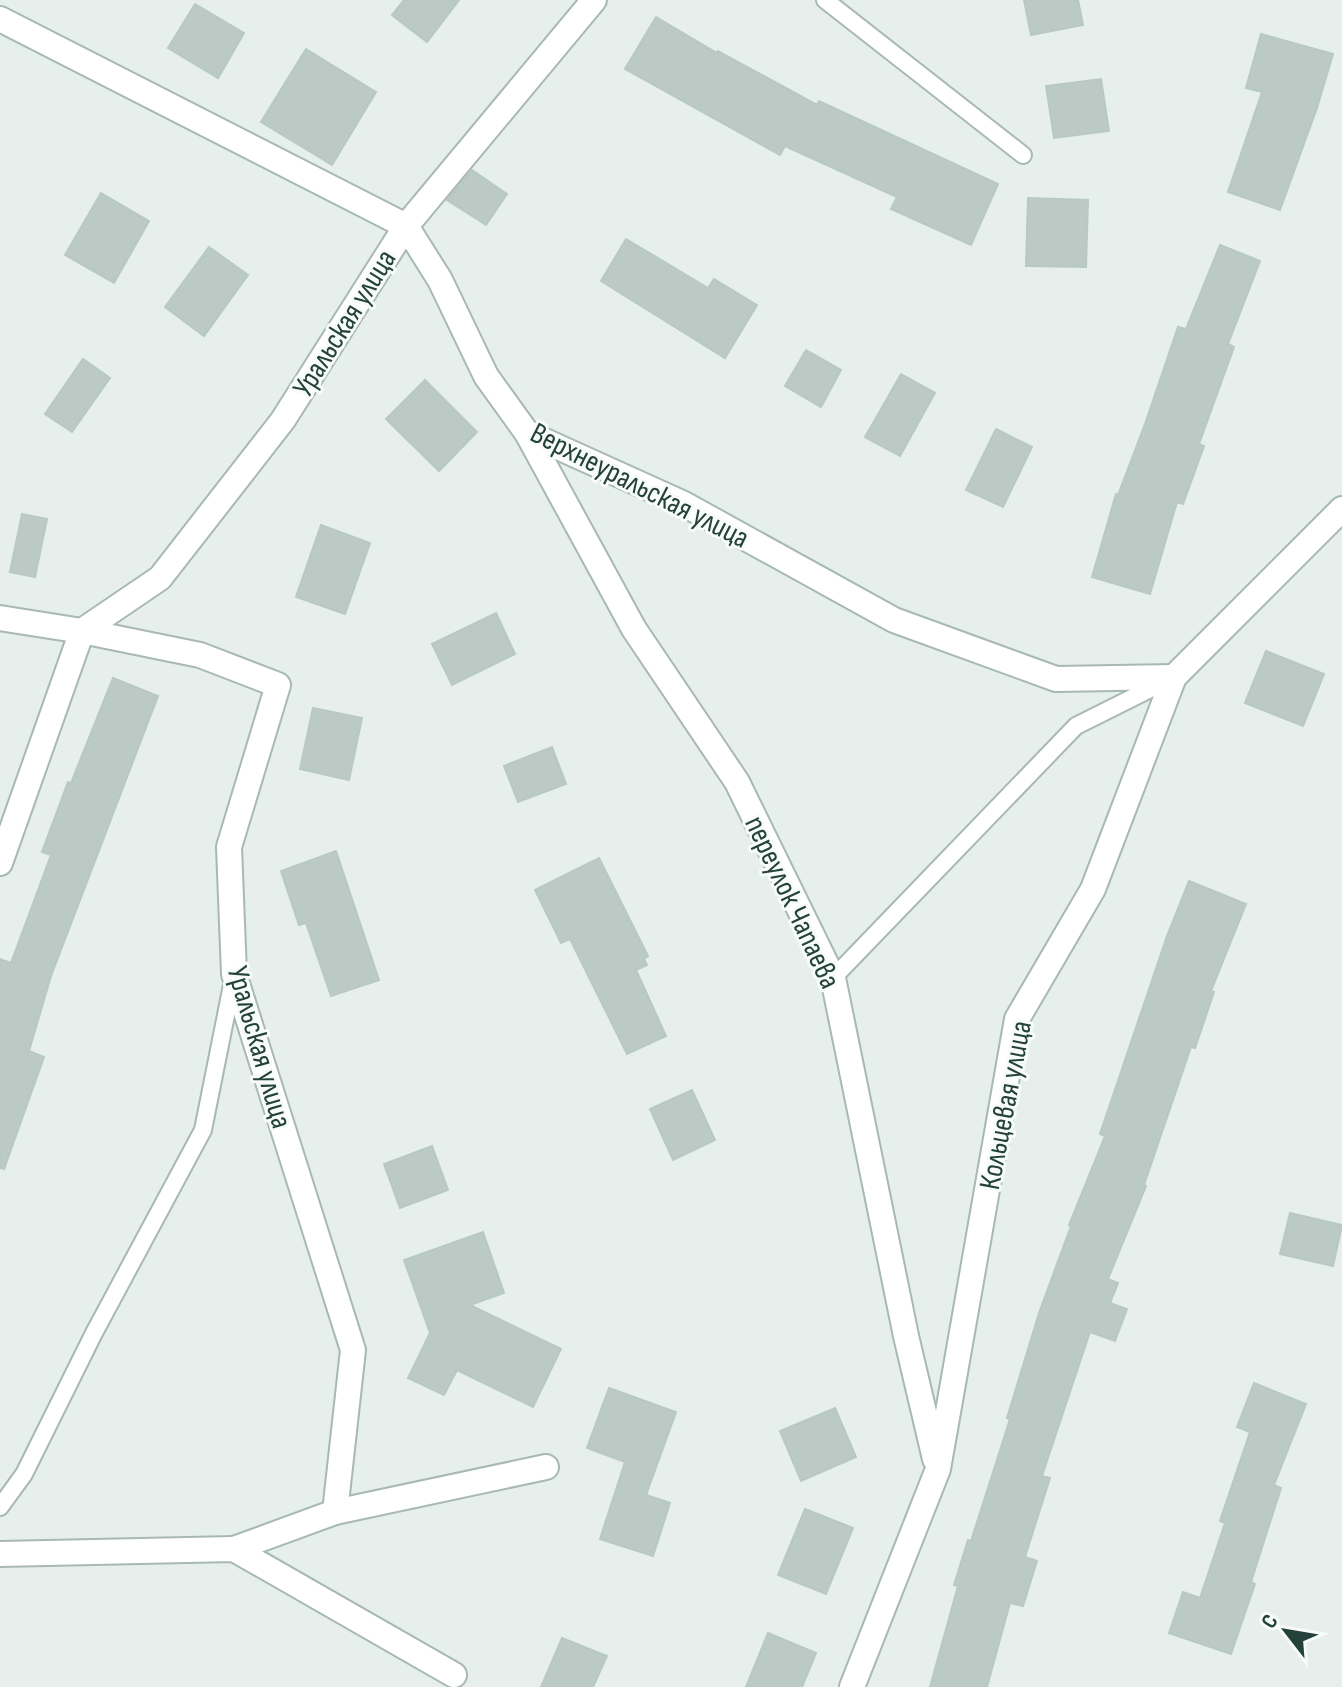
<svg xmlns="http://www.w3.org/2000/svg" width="1342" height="1687" font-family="'Sofia Sans Condensed',sans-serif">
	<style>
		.building { fill: #bbcac4; stroke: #b8c9c2; stroke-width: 2 }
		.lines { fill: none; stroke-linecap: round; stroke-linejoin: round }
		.lane-casing { stroke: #a8b8b2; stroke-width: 20 }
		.street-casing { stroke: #a8b8b2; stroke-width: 28 }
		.lane { stroke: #fff; stroke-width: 16 }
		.street { stroke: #fff; stroke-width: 24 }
		.labels { text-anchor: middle; stroke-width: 6; stroke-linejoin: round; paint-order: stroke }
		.street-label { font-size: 30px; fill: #24423a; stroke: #f7fbf9 }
	</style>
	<rect width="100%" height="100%" fill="#e6efeb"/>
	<g class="building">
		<polygon points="404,0 459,0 427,42 392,15"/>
		<polygon points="1024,0 1078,0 1083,25 1031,35"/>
		<polygon points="195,4 244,33 218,78 168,48"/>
		<polygon points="656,17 717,53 718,51 817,105 819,101 998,184 971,245 891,209 897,197 785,146 780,155 625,69"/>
		<polygon points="1261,34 1333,54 1317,108 1280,210 1228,192 1262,92 1246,88"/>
		<polygon points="306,49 376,92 332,165 261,122"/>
		<polygon points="1101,79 1109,131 1054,138 1046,86"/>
		<polygon points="472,170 507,194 486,225 447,200"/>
		<polygon points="101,193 149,221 114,283 65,255"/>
		<polygon points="1028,198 1088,200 1086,267 1026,266"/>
		<polygon points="626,239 708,288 714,279 757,305 725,358 601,281"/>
		<polygon points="1220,245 1260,261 1228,344 1234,347 1199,444 1204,446 1183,504 1177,502 1150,594 1092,577 1116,494 1118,495 1145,424 1178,327 1186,329"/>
		<polygon points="209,247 248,275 204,336 165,307"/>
		<polygon points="806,350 841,370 821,407 785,386"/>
		<polygon points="83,359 110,378 72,432 45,414"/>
		<polygon points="901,374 935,393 900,456 865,437"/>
		<polygon points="425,380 477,432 439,471 386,419"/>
		<polygon points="996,429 1032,447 1003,507 966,490"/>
		<polygon points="22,514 47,519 35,577 10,572"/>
		<polygon points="321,525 370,543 345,614 296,597"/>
		<polygon points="496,613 515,654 452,685 432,644"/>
		<polygon points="1266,651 1324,674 1303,726 1245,703"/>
		<polygon points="113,678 158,696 51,976 29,1051 44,1057 4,1169 0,1168 0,959 11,963 51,855 42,852 68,782 71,783"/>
		<polygon points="313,708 362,718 349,780 300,769"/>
		<polygon points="552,747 566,784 518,802 504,766"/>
		<polygon points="336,851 379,980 331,996 306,923 299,925 281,871"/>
		<polygon points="599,858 648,956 644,959 647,965 636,970 666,1036 627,1054 570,939 561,943 535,890"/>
		<polygon points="1189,881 1246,904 1211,991 1214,992 1195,1048 1191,1047 1144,1185 1146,1186 1108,1279 1118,1283 1110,1303 1127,1309 1115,1341 1090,1332 1042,1476 1050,1478 1025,1557 1037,1561 1023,1606 1010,1603 987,1687 930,1687 958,1586 954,1585 968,1540 971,1541 1010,1419 1007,1418 1039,1313 1071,1226 1069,1225 1105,1136 1100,1134 1167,936"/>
		<polygon points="692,1090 715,1140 673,1160 650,1109"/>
		<polygon points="432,1146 448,1190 400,1208 384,1164"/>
		<polygon points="1290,1213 1342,1225 1333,1266 1280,1254"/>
		<polygon points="483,1232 504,1293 470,1305 561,1349 533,1407 457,1370 444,1395 408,1378 430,1333 404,1260"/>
		<polygon points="1254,1383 1306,1404 1274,1485 1281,1488 1251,1582 1255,1584 1231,1654 1169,1633 1183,1592 1200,1598 1225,1523 1220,1521 1250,1432 1237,1427"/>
		<polygon points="609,1388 676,1412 646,1495 670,1503 653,1556 600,1539 625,1462 587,1448"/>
		<polygon points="835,1408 856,1457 801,1481 780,1431"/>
		<polygon points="805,1509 853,1528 826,1594 778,1575"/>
		<polygon points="768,1633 816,1653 802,1687 746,1687"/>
		<polygon points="562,1638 607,1656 593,1687 541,1687"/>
	</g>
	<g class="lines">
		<g class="lane-casing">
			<g id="lane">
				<polyline points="825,0 1023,155"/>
				<polyline points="833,978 1076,726 1166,681"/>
				<polyline points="0,1507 24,1474 94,1333 203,1130 233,980"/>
			</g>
		</g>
		<g class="street-casing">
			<g id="street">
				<polyline points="0,19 406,226 440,280 486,376 527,433 684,504 894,620 1056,679 1174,677"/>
				<polyline points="527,433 634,629 737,782 833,978 906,1336 935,1459"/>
				<polyline points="0,618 82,631 200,655 278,685 229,847 234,974 353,1350 335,1512"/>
				<polyline points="0,863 82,631 160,578 283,420 406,226 594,0"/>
				<polyline points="234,1549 335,1512 546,1467"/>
				<polyline points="0,1554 234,1549 454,1675"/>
				<polyline points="852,1687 938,1469 1017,1019 1093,889 1174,677 1342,509"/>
			</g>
		</g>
		<use href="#lane" class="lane"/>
		<use href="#street" class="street"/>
	</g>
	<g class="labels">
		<g class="street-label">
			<text transform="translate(344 323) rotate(-58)" y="10">Уральская улица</text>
			<text transform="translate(640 485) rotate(27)" y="10">Верхнеуральская улица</text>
			<text transform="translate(793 902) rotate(65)" y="10">переулок Чапаева</text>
			<text transform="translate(260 1047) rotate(74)" y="10">Уральская улица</text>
			<text transform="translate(1005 1105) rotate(-79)" y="10">Кольцевая улица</text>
		</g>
	</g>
	<g transform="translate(1286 1631) rotate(301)" stroke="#f7fbf9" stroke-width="6" paint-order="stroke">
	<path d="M0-6L14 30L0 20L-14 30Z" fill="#24423a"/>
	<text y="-12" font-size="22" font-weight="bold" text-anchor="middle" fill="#24423a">С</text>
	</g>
</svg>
